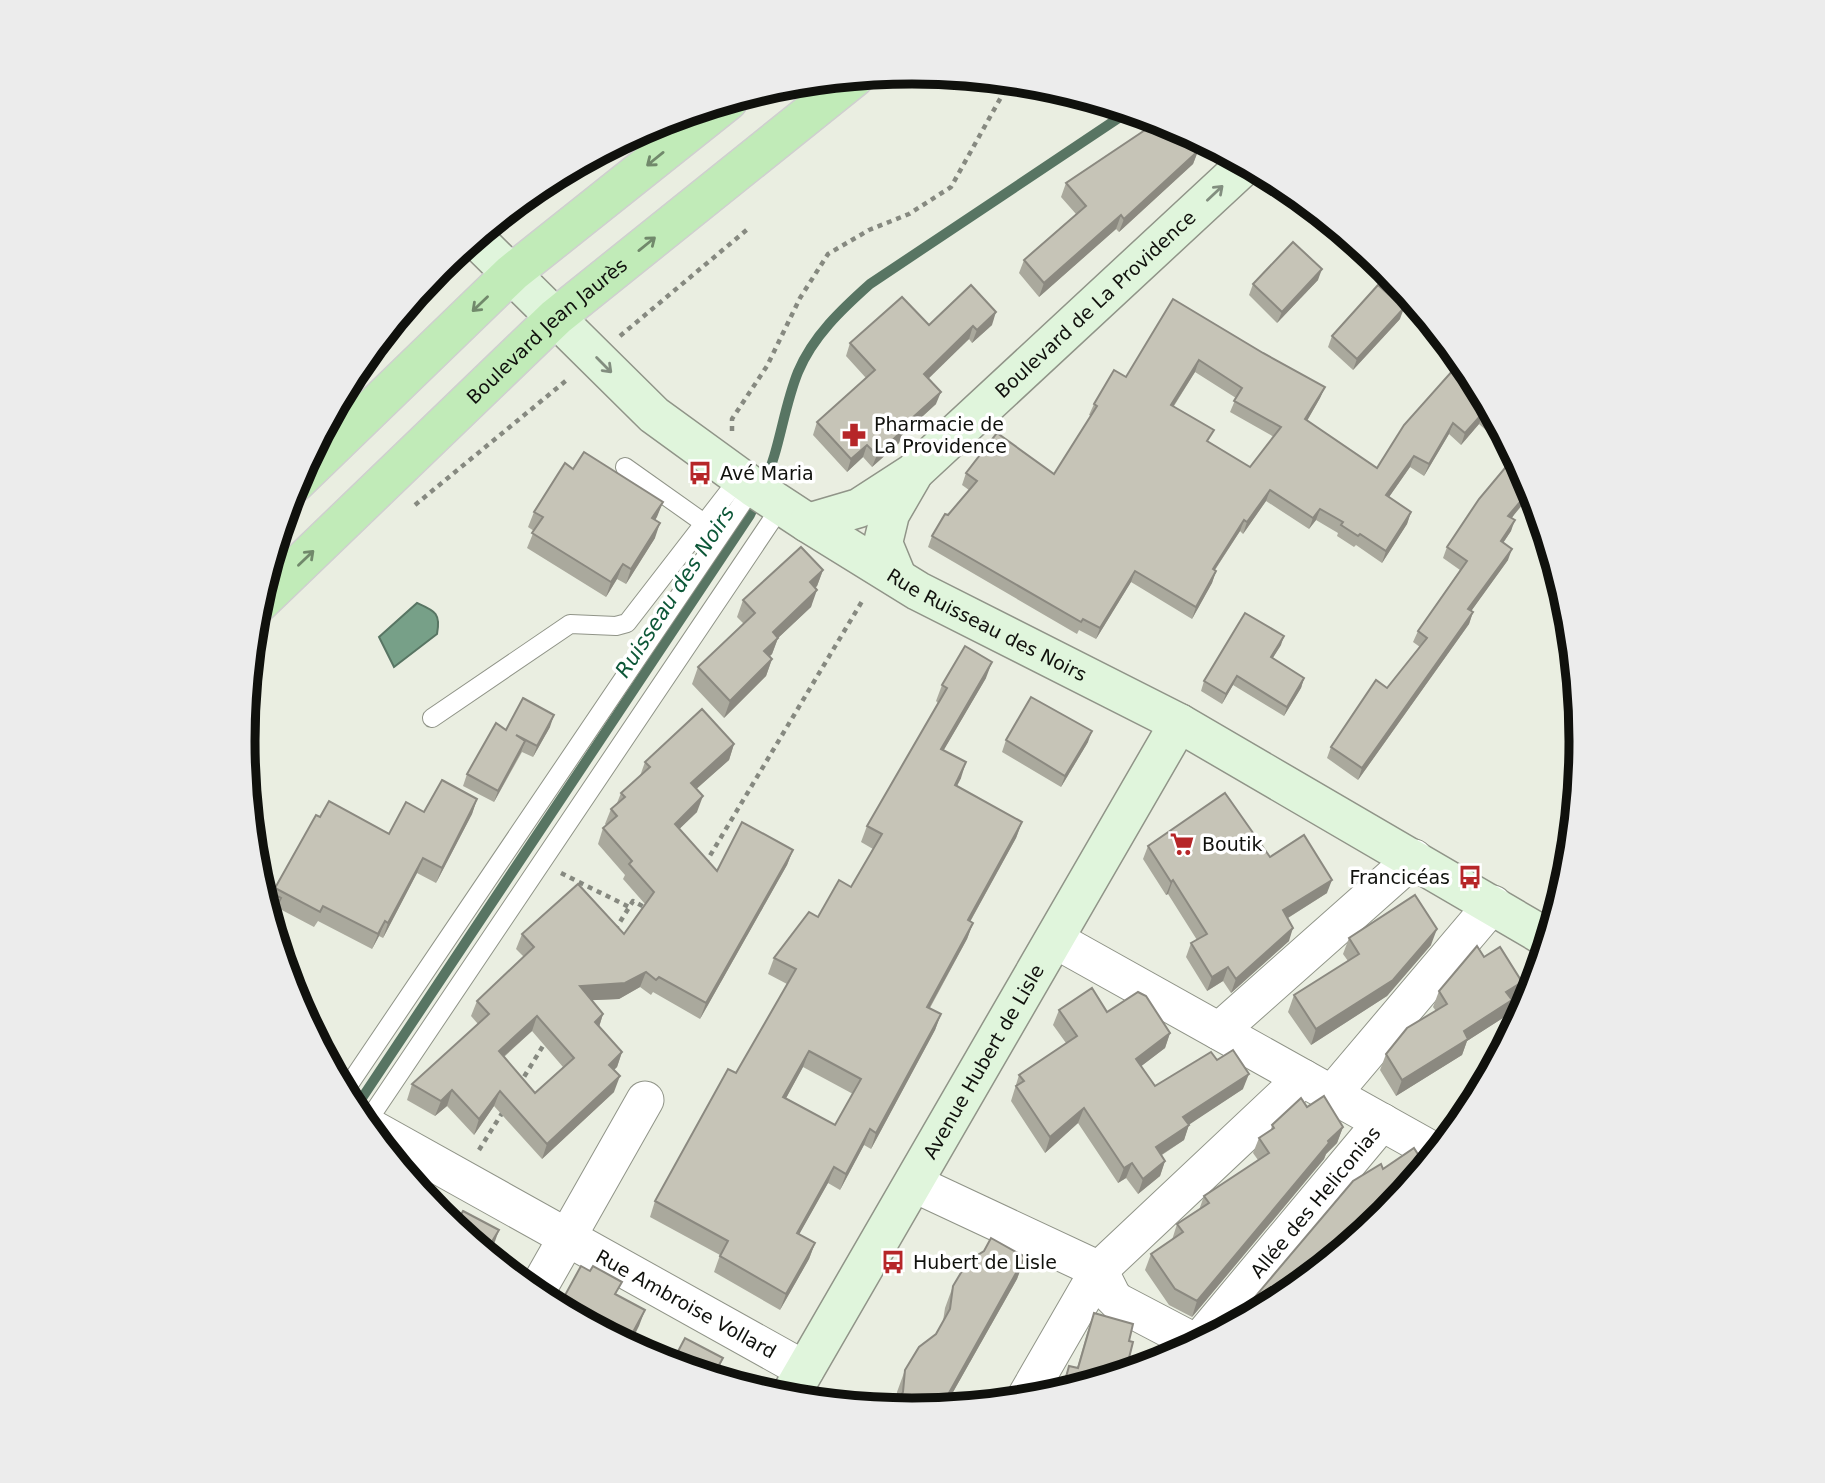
<svg xmlns="http://www.w3.org/2000/svg" width="1825" height="1483" font-family="'DejaVu Sans',sans-serif">
	<style>
		.water { fill: #77a088; stroke: #587563; stroke-width: 2 }
		.lines { fill: none; stroke-linecap: round; stroke-linejoin: round }
		.stream { stroke: #587563; stroke-width: 10 }
		.lane-casing { stroke: #909488; stroke-width: 20 }
		.street-casing { stroke: #909488; stroke-width: 39 }
		.secondary-casing { stroke: #909488; stroke-width: 41 }
		.primary-casing { stroke: #cfcfcf; stroke-width: 41 }
		.path { stroke: #868980; stroke-width: 4.5; stroke-dasharray: 5 5; stroke-linecap: butt }
		.lane { stroke: #fff; stroke-width: 18 }
		.street { stroke: #fff; stroke-width: 37 }
		.secondary { stroke: #e0f5dc; stroke-width: 38 }
		.primary { stroke: #c1ebb8; stroke-width: 38 }
		.wall { fill: #aaa99d; fill-rule: evenodd }
		.shaded-wall { fill: #8b8980 }
		.building { fill: #c6c4b7; stroke: #8b8980; stroke-width: 2; fill-rule: evenodd }
		.oneway { stroke: #71896b }
		.oneway2 { stroke: #828e7f }
		.labels { text-anchor: middle; stroke-width: 7; stroke-linejoin: round; paint-order: stroke }
		.street-label { font-size: 19px; fill: #10110d; stroke: #fff }
		.poi-label { font-size: 19px; fill: #10110d; stroke: #fff; text-anchor: start }
		.water-label { font-size: 21px; font-style: italic; fill: #0d5738; stroke: #fff }
		.rim { fill: none; stroke: #10110d; stroke-width: 9 }
	</style>
	<rect width="100%" height="100%" fill="#eaeee1"/>
	<path class="water" d="M417,603c18,8 24,10 20,31l-43,33 -15,-30z"/>
	<g class="lines">
		<g class="stream">
			<path d="M763,486c17,-36 20,-77 35,-114 15,-36 44,-63 72,-88l259,-173"/>
			<polyline points="360,1101 750,515 757,500"/>
		</g>
		<g class="lane-casing">
			<g id="lane">
				<polyline points="625,467 704,523"/>
				<polyline points="432,718 570,624 616,626 627,623 740,477"/>
				<polyline points="344,1092 753,487"/>
				<polyline points="365,1125 782,505"/>
			</g>
		</g>
		<g class="street-casing">
			<g id="street">
				<polyline points="1054,939 1437,1153"/>
				<polyline points="1219,1031 1414,858"/>
				<polyline points="1332,1094 1493,904"/>
				<path id="s1" d="M364,1124l441,246"/>
				<polyline points="913,1183 1099,1270 1112,1296 1118,1302 1198,1344"/>
				<polyline points="535,1294 645,1100"/>
				<path id="s2" d="M1194,1347l188,-225"/>
				<polyline points="1024,1400 1099,1270 1303,1078"/>
			</g>
		</g>
		<g class="secondary-casing">
			<g id="secondary">
				<path id="s3" d="M475,238l179,177 99,72 55,36 110,68 261,132 370,216"/>
				<path id="s4" d="M808,523l51,-15 54,-35 333,-309"/>
				<polyline points="897,577 883,543 890,514 912,476"/>
				<path id="s5" d="M788,1399l391,-676"/>
			</g>
		</g>
		<g class="primary-casing">
			<g id="primary">
				<polyline points="295,483 512,273 728,101"/>
				<path id="s6" d="M257,605l299,-288 299,-240"/>
			</g>
		</g>
		<g class="path">
			<polyline points="620,336 749,228"/>
			<polyline points="732,431 732,419 767,366 800,298 828,254 869,230 909,214 951,187 1010,81"/>
			<polyline points="415,505 568,379"/>
			<polyline points="705,864 864,598"/>
			<polyline points="561,873 629,907"/>
			<polyline points="615,930 633,901 648,909"/>
			<polyline points="519,1085 546,1041"/>
			<polyline points="479,1150 504,1110"/>
		</g>
		<use href="#lane" class="lane"/>
		<use href="#street" class="street"/>
		<use href="#secondary" class="secondary"/>
		<use href="#primary" class="primary"/>
	</g>
	<g class="wall">
		<polygon points="1198,151 1193,164 1119,232 1116,229 1039,297 1019,273 1024,260 1076,214 1061,197 1066,183"/>
		<polygon points="1325,217 1357,244 1354,247 1323,221"/>
		<polygon points="1318,280 1277,323 1249,295 1253,284"/>
		<path d="M1173,299l90,54 62,34 -5,11 -13,23 70,47 93,-98 61,116 -19,32 -1,13 -8,12 5,17 -37,51 2,1 -4,12 -111,156 -31,-22 4,-11 56,-59 33,-41 -7,-5 5,-11 42,-61 -17,-12 4,-11 68,-91 -36,-32 -18,21 -12,-11 -25,42 -14,-9 -21,30 22,15 -4,12 -25,39 -26,-18 -2,2 -17,-11 1,-3 -22,-13 -7,9 -43,-28 -23,33 -3,-3 -25,39 1,1 -4,12 -20,36 -61,-37 -35,57 -17,-9 -2,4 -149,-87 4,-11 16,-21 21,-25 -7,-5 4,-12 88,1 37,-58 -2,-1 5,-11 32,-27zM1195,372l41,26 -6,14 44,25 -24,30 -41,-25 -35,-36z"/>
		<polygon points="1400,319 1353,370 1328,347 1332,336"/>
		<polygon points="929,325 992,325 972,343 969,339 928,378 936,404 901,436 899,443 872,467 863,457 847,472 813,435 817,422 866,378 846,356 850,343"/>
		<polygon points="573,469 663,502 655,520 655,538 626,584 617,579 606,597 527,548 534,531 528,527 534,512"/>
		<polygon points="823,570 817,586 815,588 811,607 778,638 772,654 770,656 772,659 766,676 724,718 692,684 698,667 744,624 737,617 743,600"/>
		<polygon points="1281,645 1272,659 1304,678 1301,688 1284,716 1233,685 1222,704 1201,691 1204,681"/>
		<path d="M986,678l-43,73 18,27 -4,8 65,36 -6,16 -46,84 3,1 -6,16 -37,69 11,6 -6,16 -64,119 -7,-4 -24,45 -12,-7 -29,51 16,9 -6,16 -29,51 -66,-38 6,-17 -70,-38 5,-16 81,-128 51,-89 -19,-10 6,-16 77,-71 22,-38 -12,-7 6,-16 71,-123 -2,-2 6,-16zM803,1067l50,27 -18,31 -49,-27z"/>
		<polygon points="550,727 533,757 522,752 494,802 463,786 467,774 506,730"/>
		<polygon points="1006,740 1088,742 1061,787 1002,752"/>
		<path d="M734,744l-5,16 -33,29 1,23 -18,17 38,42 76,-21 -6,15 -87,154 -47,-27 -2,3 -11,-8 -21,12 -27,1 11,14 -4,13 23,25 -5,15 -3,3v22l-72,67 -48,-53 -20,29 -27,-29 -12,10 -28,-16 5,-16 66,-60 -7,-8 6,-15 47,-44 -8,-8 6,-15h102l21,-30 -22,-25 2,-4 -27,-31 5,-16 3,-3 -1,-1 6,-15 6,-6 4,-10 19,-17 5,-14zM532,1031l31,36 -28,26 -31,-36z"/>
		<polygon points="477,799 472,814 436,883 417,873 383,938 379,936 372,949 318,921 314,927 278,908 271,923 260,887 273,894 275,888 320,817 389,834 424,812"/>
		<polygon points="1148,846 1270,857 1327,893 1288,918 1289,941 1231,993 1223,981 1207,991 1186,957 1191,943 1197,940 1168,894 1166,895 1143,859"/>
		<polygon points="1571,853 1569,873 1567,879 1560,871 1564,860"/>
		<polygon points="1349,938 1431,945 1387,996 1311,1045 1288,1012 1294,995 1348,961 1343,954"/>
		<polygon points="1484,957 1516,998 1512,1000 1506,1016 1467,1041 1462,1055 1396,1096 1380,1070 1386,1054 1436,1011 1433,1007 1439,991"/>
		<polygon points="1059,1010 1107,1012 1170,1033 1165,1048 1141,1066 1155,1086 1217,1060 1243,1089 1189,1124 1184,1140 1162,1155 1165,1161 1160,1176 1138,1194 1126,1178 1118,1183 1078,1123 1045,1153 1011,1101 1019,1075 1066,1043 1053,1025"/>
		<polygon points="1307,1107 1343,1127 1337,1143 1326,1154 1324,1159 1192,1317 1169,1305 1145,1270 1151,1254 1172,1240 1177,1224 1199,1210 1204,1196 1258,1160 1253,1153 1259,1138 1271,1130 1272,1125"/>
		<polygon points="1025,1257 1017,1279 944,1408 913,1411 894,1409 896,1405 897,1392 905,1370 936,1334 943,1321 945,1308 953,1286"/>
		<polygon points="1284,1299 1239,1323 1243,1311"/>
		<polygon points="1094,1313 1129,1341 1125,1374 1051,1396 1056,1382 1062,1384 1069,1366 1077,1368 1087,1333"/>
	</g>
	<g class="shaded-wall">
		<polygon points="1198,151 1193,164 1119,232 1124,219"/>
		<polygon points="1121,215 1116,229 1039,297 1044,283"/>
		<polygon points="1322,269 1318,280 1277,323 1282,312"/>
		<polygon points="1404,308 1400,319 1353,370 1357,359"/>
		<polygon points="996,312 992,325 972,343 977,330"/>
		<polygon points="973,326 969,339 920,387 924,374"/>
		<polygon points="1199,360 1195,372 1167,416 1171,405"/>
		<polygon points="1325,387 1320,398 1301,431 1305,419"/>
		<polygon points="941,392 936,404 901,436 899,443 872,467 877,455 901,428"/>
		<polygon points="1483,413 1479,424 1461,445 1465,433"/>
		<polygon points="1453,423 1449,434 1424,476 1429,464"/>
		<polygon points="867,445 863,457 847,472 851,459"/>
		<polygon points="1414,456 1410,467 1382,507 1386,495"/>
		<polygon points="1532,488 1533,492 1504,527 1508,516"/>
		<polygon points="1270,490 1266,501 1243,534 1247,522"/>
		<polygon points="663,502 657,517 647,533 652,518"/>
		<polygon points="1320,509 1316,520 1309,529 1313,518"/>
		<polygon points="1411,512 1407,524 1382,563 1386,551"/>
		<polygon points="1244,520 1240,531 1208,580 1213,569"/>
		<polygon points="1515,520 1511,531 1497,552 1501,541"/>
		<polygon points="660,523 655,538 626,584 631,569"/>
		<polygon points="1512,549 1508,560 1464,621 1468,609"/>
		<polygon points="623,564 617,579 606,597 611,582"/>
		<polygon points="823,570 817,586 803,598 810,582"/>
		<polygon points="1135,571 1131,582 1096,639 1100,628"/>
		<polygon points="1216,571 1212,583 1192,619 1196,607"/>
		<polygon points="817,590 811,607 778,638 772,654 758,667 773,632"/>
		<polygon points="1473,612 1469,624 1358,780 1362,768"/>
		<polygon points="1284,636 1281,645 1267,667 1271,657"/>
		<polygon points="772,659 766,676 724,718 730,701"/>
		<polygon points="992,662 986,678 935,765 941,749"/>
		<polygon points="1237,676 1233,685 1222,704 1226,694"/>
		<polygon points="1304,678 1301,688 1284,716 1287,707"/>
		<polygon points="554,715 550,727 533,757 537,746"/>
		<polygon points="1092,731 1088,742 1061,787 1065,776"/>
		<polygon points="525,741 521,752 494,802 498,791"/>
		<polygon points="734,744 729,760 685,799 691,783"/>
		<polygon points="966,762 961,778 949,801 955,785"/>
		<polygon points="703,796 697,812 669,839 675,824"/>
		<polygon points="477,799 472,814 436,883 442,868"/>
		<polygon points="1022,822 1016,838 962,936 968,920"/>
		<polygon points="793,850 787,865 700,1019 706,1003"/>
		<polygon points="423,858 417,873 383,938 388,923"/>
		<polygon points="1173,880 1168,894 1166,895 1171,882"/>
		<polygon points="1332,880 1327,893 1278,924 1283,910"/>
		<polygon points="281,898 275,914 271,923 270,919"/>
		<polygon points="385,921 379,936 372,949 378,934"/>
		<polygon points="973,923 967,939 921,1023 927,1007"/>
		<polygon points="1293,928 1289,941 1231,993 1236,979"/>
		<polygon points="1437,929 1431,945 1387,996 1311,1045 1316,1029"/>
		<polygon points="1228,967 1223,981 1207,991 1212,977"/>
		<polygon points="646,972 640,987 619,999 574,1001 580,986"/>
		<polygon points="1522,982 1516,998 1512,1000 1506,1016 1467,1041 1462,1055 1396,1096 1402,1080 1506,992"/>
		<polygon points="603,1014 598,1030 595,1022"/>
		<polygon points="941,1014 935,1030 871,1149 876,1133"/>
		<polygon points="537,1016 532,1031 493,1066 499,1051"/>
		<polygon points="1170,1033 1165,1048 1131,1074 1136,1059"/>
		<polygon points="809,1051 803,1067 778,1113 783,1097"/>
		<polygon points="622,1052 617,1067 603,1080 609,1065"/>
		<polygon points="1249,1074 1243,1089 1178,1132 1183,1117"/>
		<polygon points="620,1076 614,1092 542,1159 547,1144"/>
		<polygon points="452,1090 447,1106 435,1116 441,1101"/>
		<polygon points="500,1091 494,1106 474,1135 479,1119"/>
		<polygon points="1084,1108 1078,1123 1045,1153 1050,1137"/>
		<polygon points="1189,1125 1184,1140 1150,1162 1156,1147"/>
		<polygon points="1343,1127 1337,1143 1326,1154 1324,1159 1192,1317 1197,1301 1328,1141"/>
		<polygon points="870,1129 864,1145 840,1190 846,1174"/>
		<polygon points="1165,1161 1160,1176 1138,1194 1143,1179"/>
		<polygon points="1132,1163 1126,1178 1118,1183 1124,1168"/>
		<polygon points="834,1167 828,1183 791,1249 797,1233"/>
		<polygon points="1389,1211 1386,1215 1370,1228 1372,1222"/>
		<polygon points="499,1230 493,1247 488,1255 485,1253"/>
		<polygon points="815,1243 809,1259 780,1310 786,1294"/>
		<polygon points="1025,1257 1017,1279 944,1408 940,1409"/>
		<polygon points="645,1310 639,1326 629,1346 632,1334"/>
		<polygon points="723,1358 717,1374 715,1378 712,1377"/>
	</g>
	<g class="building">
		<polygon points="1160,120 1166,122 1198,151 1124,219 1121,215 1044,283 1024,260 1086,206 1066,183"/>
		<polygon points="1293,242 1322,269 1282,312 1253,284"/>
		<polygon points="971,285 996,312 977,330 973,326 924,374 941,392 901,428 903,430 877,455 867,445 851,459 817,422 875,370 850,343 902,297 929,325"/>
		<polygon points="1378,285 1404,308 1357,359 1332,336"/>
		<path d="M1173,299l90,54 62,34 -20,32 72,49 27,-43 58,-65 8,10 31,59 -18,-16 -18,20 -12,-10 -24,41 -15,-8 -28,39 25,17 -25,39 -26,-17 -2,2 -17,-11 2,-3 -23,-13 -7,9 -43,-28 -23,32 -3,-2 -31,49 3,2 -20,36 -61,-36 -35,57 -17,-9 -2,3 -149,-86 13,-22 3,1 29,-34 -11,-8 31,-40 57,41 43,-68 -3,-2 20,-34 12,7zM1199,360l43,28 -8,13 47,26 -31,40 -43,-26 7,-11 -43,-25z"/>
		<polygon points="584,452 663,502 652,518 660,523 631,569 623,564 611,582 532,533 543,517 534,512 565,463 573,469"/>
		<polygon points="1515,456 1532,488 1508,516 1515,520 1501,541 1512,549 1468,609 1473,612 1362,768 1331,747 1376,680 1387,688 1427,638 1418,631 1467,561 1447,547 1479,499"/>
		<polygon points="801,547 823,570 810,582 817,590 773,632 778,638 764,651 772,659 730,701 698,667 755,613 743,600"/>
		<polygon points="1245,613 1284,636 1271,657 1304,678 1287,707 1237,676 1226,694 1204,681"/>
		<path d="M965,646l27,16 -51,87 25,13 -11,23 67,37 -54,98 5,3 -46,84 14,7 -65,119 -6,-4 -24,45 -12,-7 -37,66 18,10 -29,51 -66,-38 8,-15 -73,-40 73,-132 8,4 60,-104 -22,-11 35,-46 9,5 21,-37 12,7 31,-53 -15,-8 80,-138 -5,-3zM809,1051l52,28 -26,46 -52,-28z"/>
		<polygon points="1031,697 1092,731 1065,776 1006,740"/>
		<polygon points="523,698 554,715 537,746 516,735 525,741 498,791 467,774 496,723 506,730"/>
		<path d="M702,709l32,35 -43,39 12,13 -28,28 42,47 25,-49 51,28 -87,153 -47,-26 -3,3 -10,-8 -21,11 -45,3 23,28 -8,8 27,30 -13,13 11,11 -73,68 -47,-53 -21,28 -27,-29 -11,11 -29,-17 77,-70 -12,-13 57,-54 -12,-13 56,-50 46,50 30,-42 -25,-28 3,-3 -29,-33 14,-12 -6,-7 14,-12 -4,-4 29,-26 -5,-5zM537,1016l37,42 -39,35 -36,-42z"/>
		<polygon points="442,780 477,799 442,868 423,858 388,923 385,921 378,934 323,906 320,912 275,888 316,815 320,817 329,801 389,834 406,802 424,812"/>
		<polygon points="1225,793 1270,857 1304,835 1332,880 1283,910 1293,928 1236,979 1228,967 1212,977 1191,943 1207,934 1173,880 1171,882 1148,846"/>
		<polygon points="1571,853 1570,866 1564,860"/>
		<polygon points="260,887 281,898 270,919"/>
		<polygon points="1415,895 1437,929 1393,980 1316,1029 1294,995 1359,954 1349,938"/>
		<polygon points="1477,946 1484,957 1500,947 1522,982 1506,992 1512,1000 1464,1031 1468,1039 1402,1080 1386,1054 1407,1028 1447,1004 1439,991"/>
		<polygon points="1092,988 1107,1012 1138,992 1146,996 1170,1033 1136,1059 1155,1086 1211,1052 1217,1060 1233,1050 1249,1074 1183,1117 1189,1125 1156,1147 1165,1161 1143,1179 1132,1163 1124,1168 1084,1108 1050,1137 1016,1086 1024,1081 1019,1075 1077,1036 1059,1010"/>
		<polygon points="1324,1096 1343,1127 1328,1141 1329,1143 1197,1301 1175,1289 1151,1254 1183,1232 1177,1224 1209,1203 1204,1196 1269,1153 1259,1138 1274,1128 1272,1125 1301,1098 1307,1107"/>
		<polygon points="1414,1148 1426,1167 1389,1211 1372,1222 1374,1225 1284,1299 1247,1318 1243,1311 1353,1181 1381,1164 1383,1169"/>
		<polygon points="463,1211 499,1230 485,1253 443,1218 455,1225"/>
		<polygon points="991,1238 1025,1257 940,1409 913,1411 904,1410 895,1406 903,1392 905,1370 919,1347 936,1334 950,1309 953,1286 968,1261 984,1251"/>
		<polygon points="581,1266 590,1271 593,1266 622,1282 615,1294 645,1310 632,1334 674,1359 685,1338 723,1358 712,1377 656,1360 558,1308"/>
		<polygon points="1094,1313 1133,1324 1129,1341 1133,1342 1125,1374 1052,1396 1056,1382 1064,1385 1069,1366 1078,1368"/>
	</g>
	<defs><path id="oneway-shaft" d="M-6 0H5M1.5-3L5.5 0L1.5 3" fill="none" stroke-width="1.6" stroke-linecap="round" stroke-linejoin="round" transform="scale(1.75)"/></defs>
	<g class="oneway">
		<use href="#oneway-shaft" transform="translate(655 159) rotate(141)"/>
		<use href="#oneway-shaft" transform="translate(647 244) rotate(-39)"/>
		<use href="#oneway-shaft" transform="translate(480 304) rotate(136)"/>
		<use href="#oneway-shaft" transform="translate(306 558) rotate(-44)"/>
	</g>
	<g class="oneway2">
		<use href="#oneway-shaft" transform="translate(1215 193) rotate(-43)"/>
		<use href="#oneway-shaft" transform="translate(604 365) rotate(45)"/>
	</g>
	<defs>
		<g id="pharmacy-bare" transform="scale(1.89)"><path d="M-2-6h4v4h4v4h-4v4h-4v-4h-4v-4h4Z" fill="#b62628" stroke="#fff" stroke-width="2.5" paint-order="stroke"/></g>
		<g id="bus-bare" transform="scale(1.89)"><path d="M-5-6H5V4H4V6H2V4H-2V6H-4V4H-5ZM-3.5-4V0h7V-4ZM-3.5 1.2v1.5H-2V1.2ZM2 1.2v1.5H3.5V1.2Z" fill="#b62628" stroke="#fff" stroke-width="2.5" paint-order="stroke"/></g>
		<g id="supermarket-bare" transform="scale(1.89)"><path d="M-6-5.5h2.5l.6 2H6L4.5 2H-2.5L-4.4-4H-6ZM-1.5 3.2a1.3 1.3 0 1 0 .1 0ZM3 3.2a1.3 1.3 0 1 0 .1 0Z" fill="#b62628" stroke="#fff" stroke-width="2.5" paint-order="stroke"/></g>
	</defs>
	<g fill-rule="evenodd">
		<use href="#pharmacy-bare" x="854" y="435"/>
		<use href="#bus-bare" x="700" y="473"/>
		<use href="#supermarket-bare" x="1182" y="844"/>
		<use href="#bus-bare" x="1470" y="877"/>
		<use href="#bus-bare" x="893" y="1262"/>
	</g>
	<g class="labels">
		<g class="street-label">
			<text dy="7" stroke="none"><textPath href="#s4" startOffset="366">Boulevard de La Providence</textPath></text>
			<text dy="7" stroke="none"><textPath href="#s6" startOffset="399">Boulevard Jean Jaurès</textPath></text>
			<text dy="7" stroke="none"><textPath href="#s3" startOffset="646">Rue Ruisseau des Noirs</textPath></text>
			<text dy="7" stroke="none"><textPath href="#s5" startOffset="390">Avenue Hubert de Lisle</textPath></text>
			<text dy="7" stroke="none"><textPath href="#s2" startOffset="189">Allée des Heliconias</textPath></text>
			<text dy="7" stroke="none"><textPath href="#s1" startOffset="369">Rue Ambroise Vollard</textPath></text>
		</g>
		<g class="poi-label">
			<text x="874" y="431">Pharmacie de<tspan x="874" dy="22">La Providence</tspan></text>
			<text x="720" y="480">Avé Maria</text>
			<text x="1202" y="851">Boutik</text>
			<text x="1450" y="884" text-anchor="end">Francicéas</text>
			<text x="913" y="1269">Hubert de Lisle</text>
		</g>
		<g class="water-label">
			<text transform="translate(675 592) rotate(-57)" y="7">Ruisseau des Noirs</text>
		</g>
	</g>
	<path d="M0 0H1825V1483H0ZM255 741a657 657 0 1 1 1314 0a657 657 0 1 1-1314 0Z" fill="#ececec" fill-rule="evenodd"/>
	<path class="rim" d="M255 741a657 657 0 1 1 1314 0a657 657 0 1 1-1314 0Z"/>
</svg>
